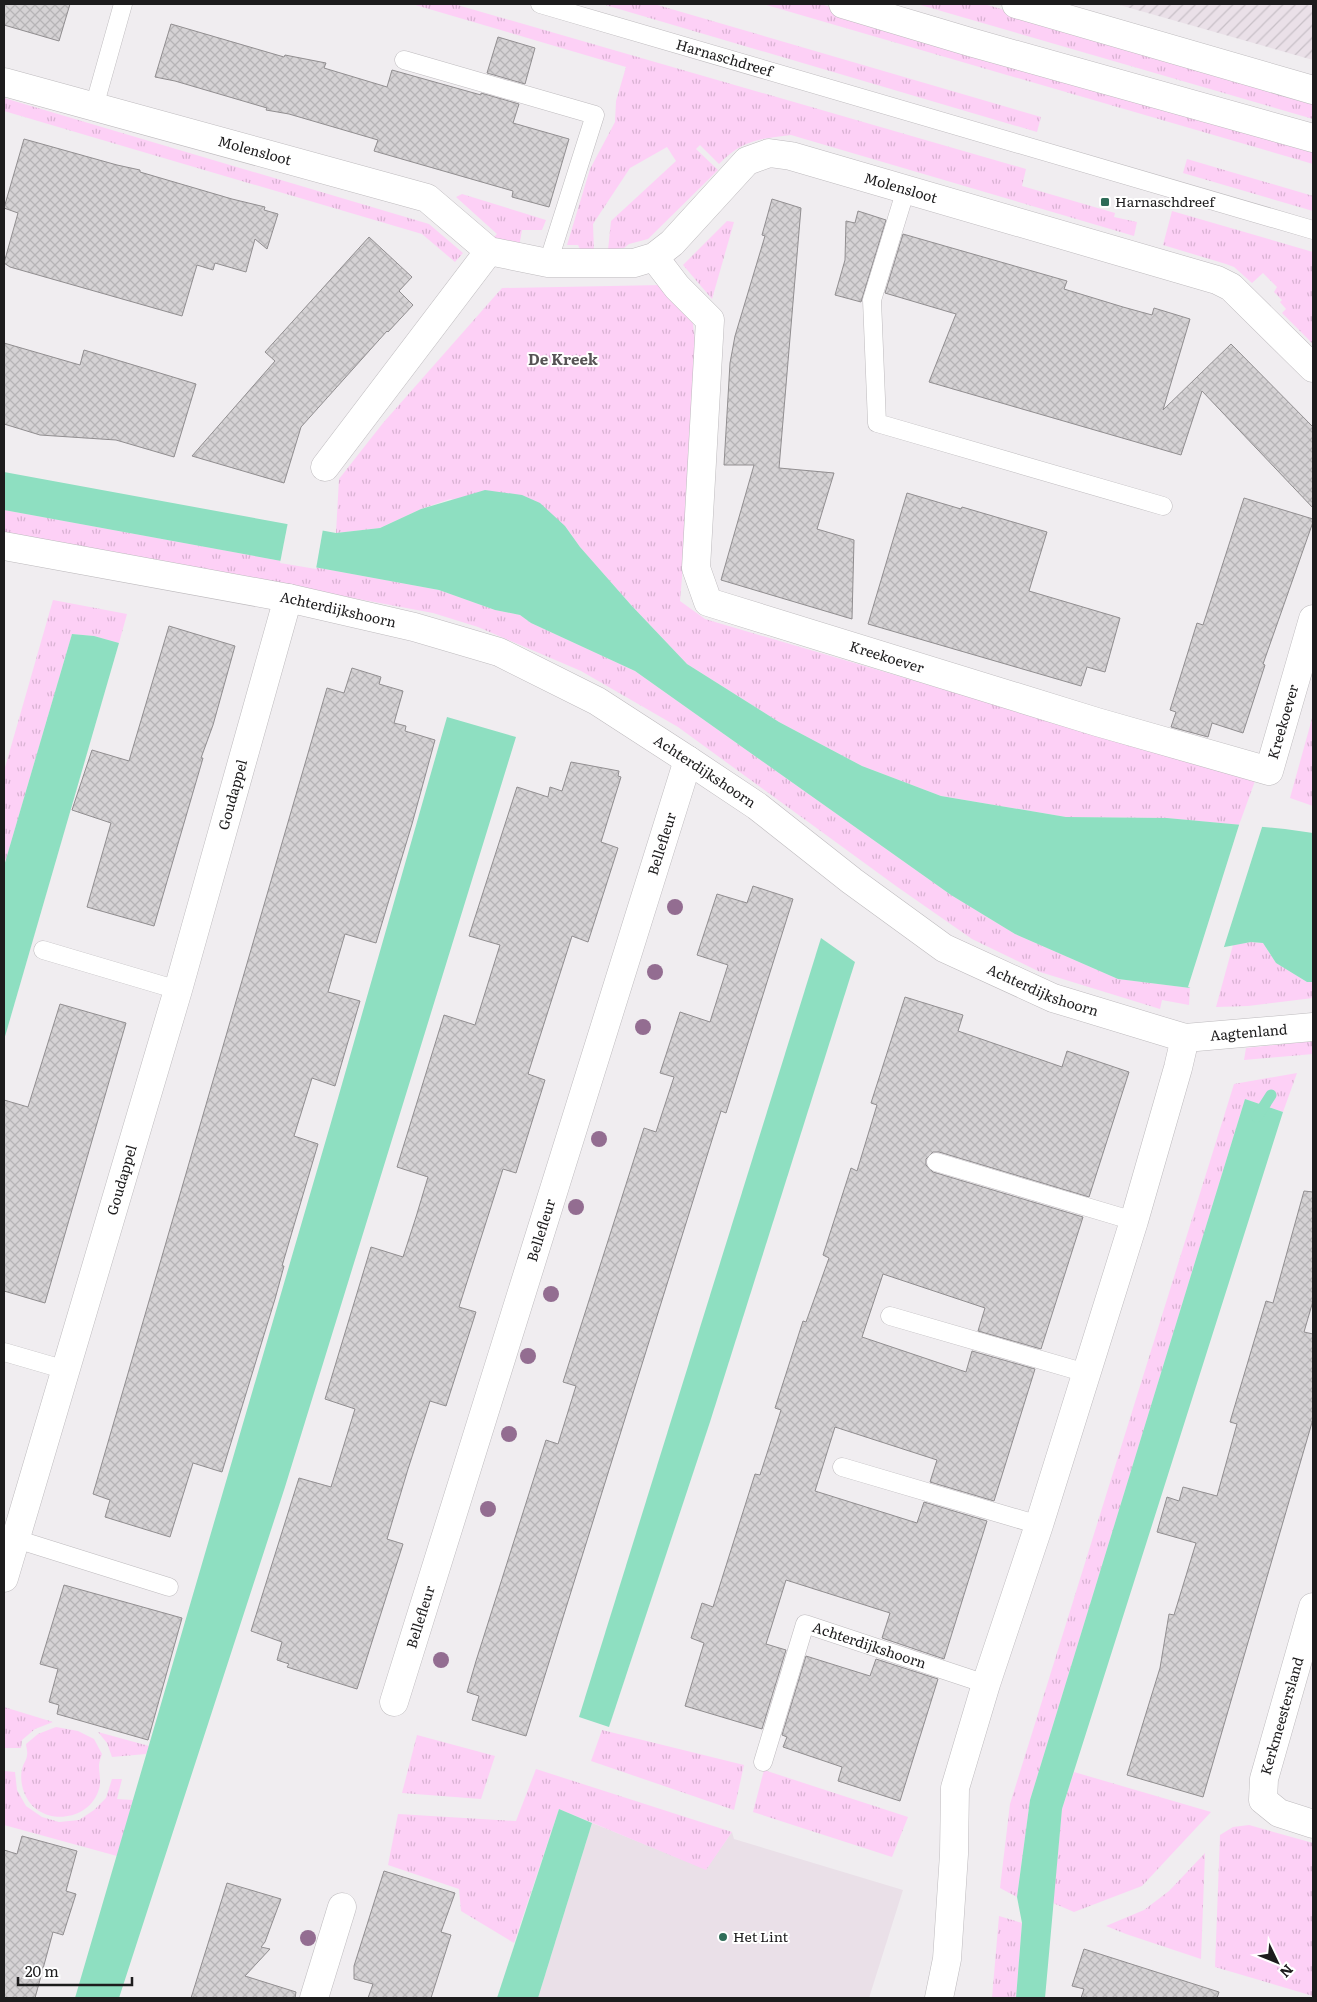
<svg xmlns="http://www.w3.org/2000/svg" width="1317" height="2002" font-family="Literata,serif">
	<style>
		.built { fill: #eae0e8 }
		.industrial { fill: url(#industrial-furrows) }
		.grass { fill: url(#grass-tufts) }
		.water { fill: #8edfc1 }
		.pier { fill: #f0edf0 }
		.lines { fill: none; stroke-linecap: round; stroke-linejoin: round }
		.stream { stroke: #8edfc1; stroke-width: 11 }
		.building { fill: url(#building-cross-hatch); stroke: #918e90 }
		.service-casing { stroke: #bebbbe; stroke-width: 19 }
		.minor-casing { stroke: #bebbbe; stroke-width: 29 }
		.tertiary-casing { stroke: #bebbbe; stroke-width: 29 }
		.service { stroke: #fff; stroke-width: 18 }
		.minor { stroke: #fff; stroke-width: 28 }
		.tertiary { stroke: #fff; stroke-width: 28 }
		.tree { fill: #936d91 }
		.poi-dot { fill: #2f6c58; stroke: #fff; stroke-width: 2 }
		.labels { text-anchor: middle; stroke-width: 4; stroke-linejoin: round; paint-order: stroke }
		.street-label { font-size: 14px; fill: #1d1c1d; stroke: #fff }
		.poi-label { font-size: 14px; fill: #1d1c1d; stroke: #fff; text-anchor: start }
		.neighbourhood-label { font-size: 15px; font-weight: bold; fill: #565355; stroke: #fff }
	</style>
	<defs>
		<pattern id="industrial-furrows" width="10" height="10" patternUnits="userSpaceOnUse" patternTransform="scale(1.25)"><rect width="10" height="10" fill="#eae0e8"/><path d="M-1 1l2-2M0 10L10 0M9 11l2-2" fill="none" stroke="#c8c0c7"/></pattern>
		<pattern id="grass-tufts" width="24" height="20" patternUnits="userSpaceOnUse" patternTransform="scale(1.25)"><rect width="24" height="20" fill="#fdd0f6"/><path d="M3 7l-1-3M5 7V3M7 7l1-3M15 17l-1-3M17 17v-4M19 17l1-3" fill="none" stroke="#d8b2d2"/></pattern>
		<pattern id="building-cross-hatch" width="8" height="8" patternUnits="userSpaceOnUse" patternTransform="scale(1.25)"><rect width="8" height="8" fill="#d5d2d4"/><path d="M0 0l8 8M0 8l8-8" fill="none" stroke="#b6b4b6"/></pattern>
	</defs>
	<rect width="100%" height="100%" fill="#f0edf0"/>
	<polygon class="built" points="592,1823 706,1869 732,1832 734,1839 903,1890 869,1998 538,1998"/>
	<polygon class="industrial" points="1116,4 1313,4 1313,60"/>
	<g class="grass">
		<path d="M412,4h42l572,165 -4,17 93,27 -1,4 23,5 -3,14 -343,-101c-31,4 -48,4 -72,29l-19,-19 -4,4 22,21 -70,69 -19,5 -5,4 -16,2 3,-29 65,-60 -9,-14 -37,21 -37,56 1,27h-13l-3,-6h-11l23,-76 25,-47 1,-21 10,-34z"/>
		<polygon points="602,4 654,4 1041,117 1037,132"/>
		<polygon points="763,4 820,4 1313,146 1313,164"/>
		<polygon points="917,4 984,4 1313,100 1313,119"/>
		<polygon points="4,98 429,224 463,253 455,262 422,234 4,111"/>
		<polygon points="1187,159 1313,196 1313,211 1183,173"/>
		<polygon points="462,194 546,220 542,230 522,230 519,247 493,238 497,234 456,197"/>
		<polygon points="1172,211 1313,252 1313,344 1282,313 1286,309 1280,302 1282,300 1274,292 1277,287 1263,273 1252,283 1234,267 1226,264 1163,245"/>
		<polygon points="727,221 734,222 712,299 683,265"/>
		<polygon points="662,285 692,316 699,377 680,601 705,619 1255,781 1239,825 1167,818 1066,817 941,796 862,766 779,722 687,664 631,605 580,547 565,526 450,499 421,509 380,528 336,533 339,479 383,423 502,288"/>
		<polygon points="4,510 439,590 495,610 520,615 531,623 635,671 951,895 1015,934 1118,979 1190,988 1189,1005 1162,1000 1160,1009 1040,972 972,939 896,886 678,727 581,671 478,627 433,613 4,533"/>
		<polygon points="53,600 127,614 119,643 94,636 72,634 4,866 4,771"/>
		<polygon points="1313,715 1313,806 1290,798"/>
		<polygon points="1251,942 1263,943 1276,963 1307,982 1313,982 1313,998 1248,1006 1216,1007 1233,945"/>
		<polygon points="1313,1041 1313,1054 1244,1060 1246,1048"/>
		<polygon points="1297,1073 1283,1112 1245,1099 1030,1800 1017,1897 1000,1888 1010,1804 1234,1084"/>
		<polygon points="4,1707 53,1722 35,1729 22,1740 21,1748 4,1748"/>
		<path d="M56,1727l22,4 16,8 8,15c-1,3 -3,8 -3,11 0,10 3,17 -1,27 -12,32 -62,34 -74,0 -3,-8 -4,-18 -1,-26 1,-3 4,-7 4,-11 1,-3 -1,-8 -1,-11l12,-10z"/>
		<polygon points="602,1730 744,1765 734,1810 591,1761"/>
		<polygon points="98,1732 149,1746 146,1754 112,1757 107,1743"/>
		<polygon points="417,1735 495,1756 481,1799 402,1793"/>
		<polygon points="536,1769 732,1832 706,1870 559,1809 514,1943 461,1911 459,1889 388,1865 398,1814 516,1821"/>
		<polygon points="764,1770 908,1817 892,1857 753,1812"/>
		<polygon points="4,1771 15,1772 17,1790 26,1806 42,1817 59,1822 79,1820 94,1810 106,1798 112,1779 122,1779 117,1799 133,1800 117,1856 4,1825"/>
		<polygon points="1074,1772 1211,1812 1142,1886 1074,1912 1053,1903 1062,1809"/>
		<polygon points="1249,1825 1313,1843 1313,1996 1215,1967 1220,1835 1233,1827"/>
		<polygon points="1205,1853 1201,1959 1126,1934 1106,1926 1144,1910 1169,1891"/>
		<polygon points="999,1916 1022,1923 1016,1998 992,1998"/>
	</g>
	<g class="water">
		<polygon points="4,472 336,533 380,528 421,509 485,490 522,495 540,503 565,526 580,547 631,605 687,664 779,722 862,766 941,796 1066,817 1167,818 1285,829 1313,833 1313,982 1307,982 1276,963 1263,943 1251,942 1214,949 1205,959 1190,988 1118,979 1015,934 951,895 635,671 531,623 520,615 495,610 439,590 4,510"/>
		<polygon points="72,634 94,636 119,643 4,1040 4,866"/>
		<polygon points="447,717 516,737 285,1487 119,1998 75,1998 330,1126"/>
		<polygon points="821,938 855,962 710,1422 609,1727 579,1717"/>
		<polygon points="1245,1099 1283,1112 1062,1809 1045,1998 1016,1998 1022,1923 1017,1897 1030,1800"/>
		<polygon points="559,1809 592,1823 538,1998 497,1998"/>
	</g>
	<g class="pier">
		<polygon points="288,522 323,529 316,569 280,563"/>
		<polygon points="1240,822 1263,824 1223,950 1215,951 1207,960 1193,989 1188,987"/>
	</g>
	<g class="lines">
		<polyline class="stream" points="1257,1117 1271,1095"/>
	</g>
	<g class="building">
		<polygon points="4,4 70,4 59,41 4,25"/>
		<polygon points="171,24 284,57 285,55 326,63 324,68 387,87 392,70 481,95 481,93 519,104 513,123 569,139 549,207 512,197 513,191 374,151 378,140 289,114 266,110 267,108 175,81 155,77"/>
		<polygon points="498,37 535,48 525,84 487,73"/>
		<polygon points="24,139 117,165 140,170 140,172 232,199 265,207 264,210 278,214 267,249 255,239 246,272 215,263 213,270 197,265 182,316 10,267 4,263 18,213 4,208"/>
		<polygon points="772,199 801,208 779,468 834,473 817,529 854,540 852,619 721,580 754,465 724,465 730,363 735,336 765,236 762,235"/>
		<polygon points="858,211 886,220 861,302 835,295 845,260 846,221 855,223"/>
		<polygon points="903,234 1067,281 1064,289 1123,307 1152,315 1154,308 1190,319 1163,410 1231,344 1313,427 1313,508 1202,391 1181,455 929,382 956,314 885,293"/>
		<polygon points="369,237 412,277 399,291 413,305 388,332 387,331 301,427 284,483 192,456 275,361 265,352"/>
		<polygon points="4,343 80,365 84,350 196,384 174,457 116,440 40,435 4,424"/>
		<polygon points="907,493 961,509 962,507 1047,532 1029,591 1120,618 1105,672 1087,667 1081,686 868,624"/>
		<polygon points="1244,498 1313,519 1313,522 1263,664 1265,665 1243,733 1212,723 1208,737 1171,727 1176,712 1170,710 1197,623 1203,625"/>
		<polygon points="169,626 235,646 213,725 201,758 203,758 154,926 87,907 111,823 72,810 92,750 129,761"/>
		<polygon points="352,668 381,677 379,684 403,691 394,723 406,726 405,731 435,740 412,824 376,943 345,934 328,992 360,1001 335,1086 312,1078 294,1136 318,1144 282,1266 284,1266 275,1299 222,1472 193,1463 170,1537 105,1517 110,1500 93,1494 327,688 344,693"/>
		<polygon points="571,762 619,771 618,776 621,777 601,842 618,848 588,942 572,936 528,1074 545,1080 516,1173 503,1169 459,1307 476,1312 446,1406 430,1401 408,1469 387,1539 403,1544 357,1689 287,1667 289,1664 277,1660 282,1642 251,1631 299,1478 331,1487 355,1409 325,1399 371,1247 403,1257 416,1217 428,1177 397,1167 444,1015 475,1025 500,945 469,936 517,787 548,797 550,787 562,791"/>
		<polygon points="753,886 793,899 726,1113 721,1111 526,1736 472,1720 479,1696 467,1692 476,1661 546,1440 558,1444 576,1386 563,1382 644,1128 656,1132 674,1077 660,1073 680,1012 710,1022 728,965 697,955 717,894 747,903"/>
		<polygon points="905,997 963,1015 958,1031 1062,1067 1067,1051 1129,1072 1089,1197 939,1152 933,1152 926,1159 926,1165 933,1172 1083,1217 1041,1349 978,1331 985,1308 883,1274 862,1337 966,1372 972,1351 1035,1369 994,1501 930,1482 937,1460 835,1427 815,1491 917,1523 924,1502 987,1521 944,1659 882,1638 890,1613 786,1580 766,1644 786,1650 762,1729 685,1706 704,1643 691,1638 702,1603 713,1607 755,1474 760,1475 781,1410 775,1408 803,1321 806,1322 829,1258 823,1255 851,1168 857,1171 877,1105 871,1103"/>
		<polygon points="60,1004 126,1023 45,1303 4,1291 4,1100 28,1107"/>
		<polygon points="1304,1191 1313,1192 1313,1301 1304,1332 1313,1334 1313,1419 1203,1797 1127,1775 1160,1668 1169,1614 1174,1615 1196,1543 1157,1532 1167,1497 1179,1501 1183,1487 1217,1496 1237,1424 1230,1422 1266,1301 1273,1303"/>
		<polygon points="64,1585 182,1618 148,1740 57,1714 59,1705 49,1702 58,1669 40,1664"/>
		<polygon points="806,1656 870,1676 876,1659 938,1679 900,1801 838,1781 842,1767 783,1747 787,1737 782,1735"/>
		<polygon points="22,1836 77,1851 66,1891 76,1894 63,1935 53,1932 35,1998 4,1998 4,1850 17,1854"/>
		<polygon points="384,1871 455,1893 441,1932 451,1935 431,1998 368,1998 373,1984 354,1979 354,1966"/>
		<polygon points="227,1883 281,1899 265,1942 261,1947 270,1949 245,1976 296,1992 295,1998 191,1998"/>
		<polygon points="1084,1949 1219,1992 1217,1998 1081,1998 1084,1989 1072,1986"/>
	</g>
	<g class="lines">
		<g class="service-casing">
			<g id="service">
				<path id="s1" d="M540,4l773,226"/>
				<polyline points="404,60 595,115 548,263"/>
				<polyline points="94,107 123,4"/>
				<polyline points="906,189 872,300 877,423 1163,506"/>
				<polyline points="43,950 178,990"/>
				<polyline points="936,1162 1134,1221"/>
				<polyline points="890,1316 1086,1373"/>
				<polyline points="4,1352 66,1370"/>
				<polyline points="842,1467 1039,1525"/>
				<polyline points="16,1539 169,1587"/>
				<path id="s2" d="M763,1762l42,-138 181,60"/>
			</g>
		</g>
		<g class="minor-casing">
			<g id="minor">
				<path id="s3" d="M4,82l423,116 62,53 59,12h86l20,-6 18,-14 75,-82 22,-8 22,3 426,124 14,7 82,81"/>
				<path id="s4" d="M654,257l23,30 33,33 -14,248 12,34 389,120 172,49 44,-152"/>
				<polyline points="325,467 489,251"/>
				<path id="s5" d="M4,546l284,52 126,29 85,25 98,49 91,59 69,46 95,75 92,67 109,50 132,40 -7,30 -44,153 -95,304 -53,159 -31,104 -1,66 -7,105 -8,39"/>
				<path id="s6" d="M1185,1038l128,-11"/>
				<path id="s7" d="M4,1578l174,-588 110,-392"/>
				<polyline points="1313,1607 1264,1779 1263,1800 1279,1813 1313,1824"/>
				<path id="s8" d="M394,1702l294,-942"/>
				<polyline points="314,1998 342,1907"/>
			</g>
		</g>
		<g class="tertiary-casing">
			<g id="tertiary">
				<polyline points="843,4 970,42 1313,138"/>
				<polyline points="1016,4 1313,90"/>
			</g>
		</g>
		<use href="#service" class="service"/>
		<use href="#minor" class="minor"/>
		<use href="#tertiary" class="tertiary"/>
	</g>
	<g class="tree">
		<circle cx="675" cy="907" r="8"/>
		<circle cx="655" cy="972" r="8"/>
		<circle cx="643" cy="1027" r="8"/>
		<circle cx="599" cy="1139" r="8"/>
		<circle cx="576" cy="1207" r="8"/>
		<circle cx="551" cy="1294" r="8"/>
		<circle cx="528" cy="1356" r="8"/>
		<circle cx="509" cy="1434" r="8"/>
		<circle cx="488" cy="1509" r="8"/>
		<circle cx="441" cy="1660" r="8"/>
		<circle cx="308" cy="1938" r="8"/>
	</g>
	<g class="poi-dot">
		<rect x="1100" y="197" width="10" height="10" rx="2.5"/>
		<circle cx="723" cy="1937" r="5"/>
	</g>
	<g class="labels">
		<g class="street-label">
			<text dy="5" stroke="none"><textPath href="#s1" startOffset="192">Harnaschdreef</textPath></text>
			<text dy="5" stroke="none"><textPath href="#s3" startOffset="260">Molensloot</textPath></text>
			<text dy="5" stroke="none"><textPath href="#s3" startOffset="981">Molensloot</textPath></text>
			<text dy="5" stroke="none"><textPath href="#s5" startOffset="340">Achterdijkshoorn</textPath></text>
			<text dy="5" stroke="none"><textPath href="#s4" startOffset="556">Kreekoever</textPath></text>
			<text dy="5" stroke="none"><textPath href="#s4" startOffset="1006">Kreekoever</textPath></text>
			<text dy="5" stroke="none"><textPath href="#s5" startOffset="745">Achterdijkshoorn</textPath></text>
			<text dy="5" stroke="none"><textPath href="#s7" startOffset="816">Goudappel</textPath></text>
			<text dy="5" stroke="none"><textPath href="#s8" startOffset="899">Bellefleur</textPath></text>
			<text dy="5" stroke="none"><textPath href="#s5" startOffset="1150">Achterdijkshoorn</textPath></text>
			<text dy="5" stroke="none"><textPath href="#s6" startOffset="64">Aagtenland</textPath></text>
			<text dy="5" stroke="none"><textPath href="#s7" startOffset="415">Goudappel</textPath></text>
			<text dy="5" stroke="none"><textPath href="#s8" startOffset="494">Bellefleur</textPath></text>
			<text dy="5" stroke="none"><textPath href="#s8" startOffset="89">Bellefleur</textPath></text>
			<text dy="5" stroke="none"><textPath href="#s2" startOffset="212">Achterdijkshoorn</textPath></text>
			<text transform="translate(1282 1716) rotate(-74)" y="5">Kerkmeestersland</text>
		</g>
		<g class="poi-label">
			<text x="1115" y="207">Harnaschdreef</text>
			<text x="733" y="1942">Het Lint</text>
		</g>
		<g class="neighbourhood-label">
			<text x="563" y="365">De Kreek</text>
		</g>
	</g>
	<rect width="1317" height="2002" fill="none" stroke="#1d1c1d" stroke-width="10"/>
	<g transform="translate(1277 1962) rotate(133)" stroke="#ffffff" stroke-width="4" paint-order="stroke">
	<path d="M0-4L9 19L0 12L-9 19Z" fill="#1d1c1d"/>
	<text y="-8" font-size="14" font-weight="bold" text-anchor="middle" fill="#1d1c1d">N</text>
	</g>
	<path d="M18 1977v8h114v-8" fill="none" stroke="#1d1c1d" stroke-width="2.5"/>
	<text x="25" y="1977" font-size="15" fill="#1d1c1d" stroke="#ffffff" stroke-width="4" paint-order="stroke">20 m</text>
</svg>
